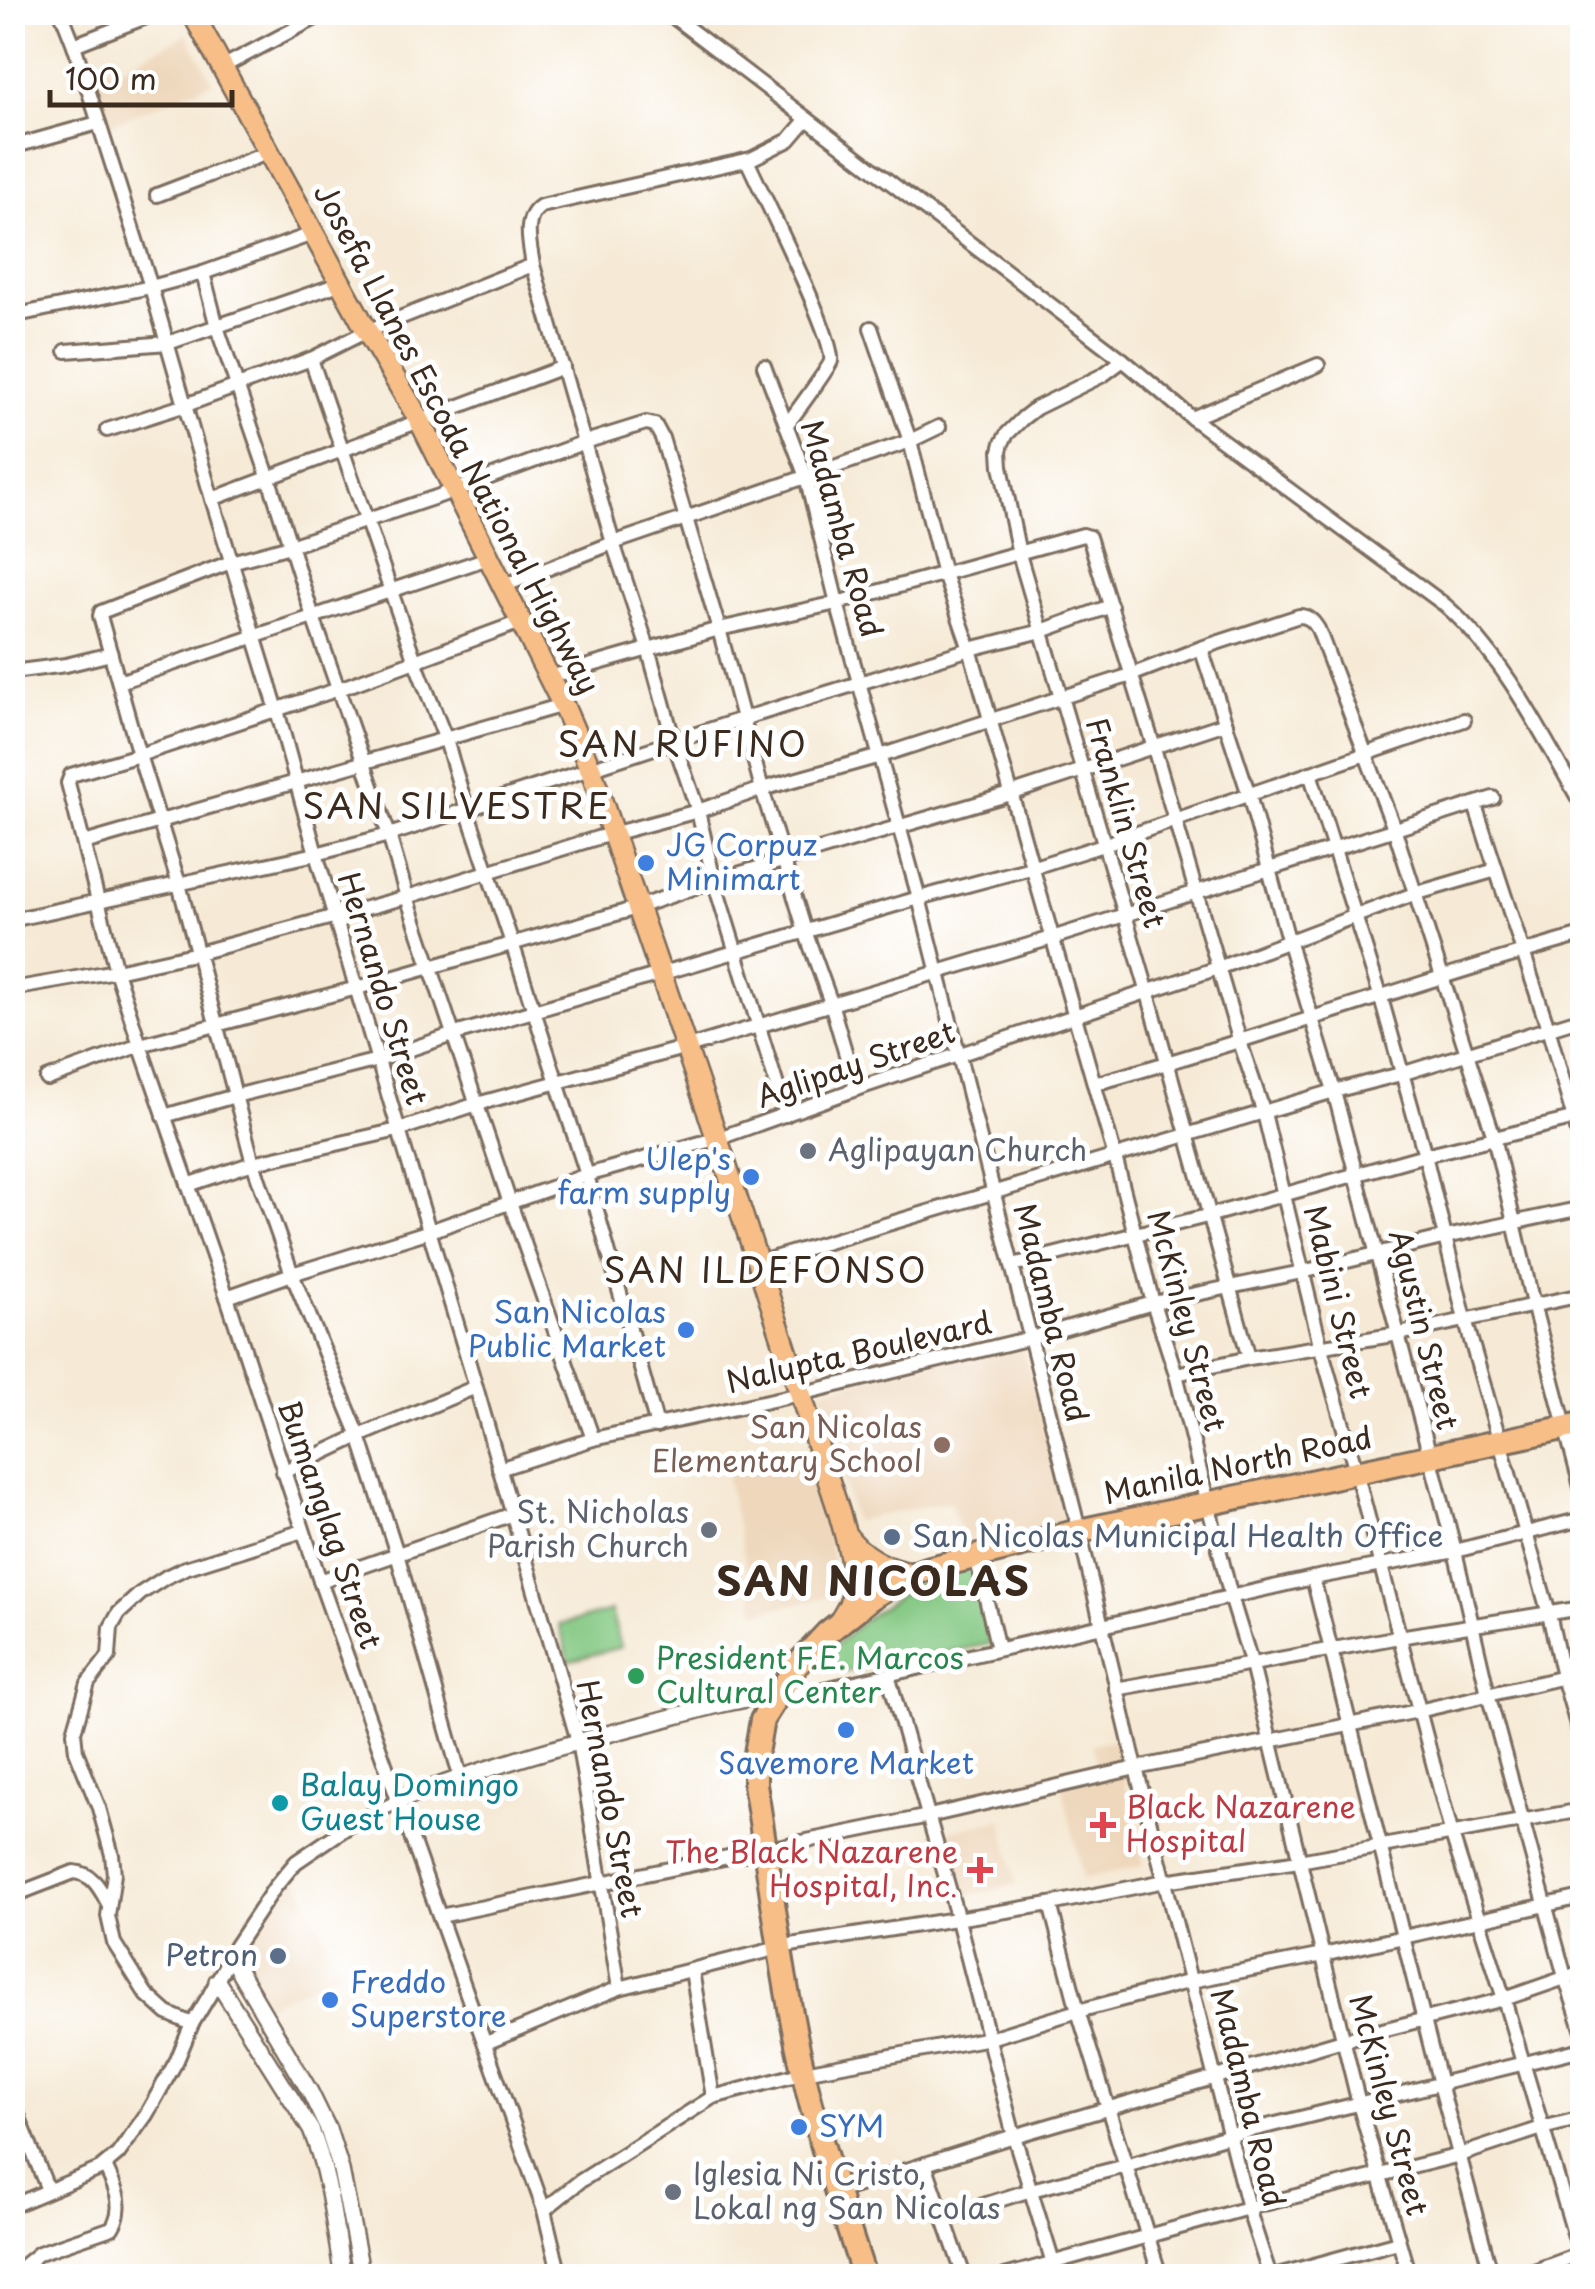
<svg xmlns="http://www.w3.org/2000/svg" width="1595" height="2289" font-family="'Playpen Sans',sans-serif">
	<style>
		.built { fill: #eed7bb }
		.green { fill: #83c882; stroke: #5f7950; stroke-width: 2.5 }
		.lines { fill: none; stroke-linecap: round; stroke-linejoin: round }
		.minor-casing { stroke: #7c6d5e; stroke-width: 18 }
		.tertiary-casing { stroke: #7c6d5e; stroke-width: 20 }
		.primary-casing { stroke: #7c6d5e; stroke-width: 25 }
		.trunk-casing { stroke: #7c6d5e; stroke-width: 28 }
		.minor { stroke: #fff; stroke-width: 12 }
		.tertiary { stroke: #fff; stroke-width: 15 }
		.primary { stroke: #f7be87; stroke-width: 20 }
		.trunk { stroke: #f7be87; stroke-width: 22 }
		.shop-dot { fill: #3f7fe0; stroke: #fff; stroke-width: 4 }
		.worship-dot { fill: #6b7280; stroke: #fff; stroke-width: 4 }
		.education-dot { fill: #8d6e63; stroke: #fff; stroke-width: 4 }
		.service-dot { fill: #5c6f8a; stroke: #fff; stroke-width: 4 }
		.leisure-dot { fill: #2e9e5b; stroke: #fff; stroke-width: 4 }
		.culture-dot { fill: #0f9aa8; stroke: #fff; stroke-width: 4 }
		.health-dot { fill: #e0444e; stroke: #fff; stroke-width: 4 }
		.labels { text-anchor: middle; stroke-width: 10; stroke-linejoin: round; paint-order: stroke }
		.street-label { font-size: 30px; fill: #3b2a1e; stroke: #fff }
		.shop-label { font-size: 30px; fill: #366cbe; stroke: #fff; text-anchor: start }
		.worship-label { font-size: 30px; fill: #5b616d; stroke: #fff; text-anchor: start }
		.education-label { font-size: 30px; fill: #785e54; stroke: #fff; text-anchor: end }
		.service-label { font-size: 30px; fill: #4e5e75; stroke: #fff; text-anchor: start }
		.leisure-label { font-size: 30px; fill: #27864d; stroke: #fff; text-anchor: start }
		.culture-label { font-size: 30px; fill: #0d838f; stroke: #fff; text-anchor: start }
		.health-label { font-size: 30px; fill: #be3a42; stroke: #fff; text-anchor: start }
		.quarter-label { font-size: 35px; letter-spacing: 2.5px; fill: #3b2a1e; stroke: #fff }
		.district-label { font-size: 40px; font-weight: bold; letter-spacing: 2.5px; fill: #3b2a1e; stroke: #fff }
	</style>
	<rect width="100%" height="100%" fill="#fff"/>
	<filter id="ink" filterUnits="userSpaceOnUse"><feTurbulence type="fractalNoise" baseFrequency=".01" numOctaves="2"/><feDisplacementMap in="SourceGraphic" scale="20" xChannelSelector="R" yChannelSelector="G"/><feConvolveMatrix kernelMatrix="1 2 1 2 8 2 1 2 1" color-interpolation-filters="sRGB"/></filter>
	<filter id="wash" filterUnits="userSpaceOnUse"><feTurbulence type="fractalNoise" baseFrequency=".0048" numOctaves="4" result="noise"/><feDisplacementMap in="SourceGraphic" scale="40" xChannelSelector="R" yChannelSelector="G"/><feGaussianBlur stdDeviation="2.25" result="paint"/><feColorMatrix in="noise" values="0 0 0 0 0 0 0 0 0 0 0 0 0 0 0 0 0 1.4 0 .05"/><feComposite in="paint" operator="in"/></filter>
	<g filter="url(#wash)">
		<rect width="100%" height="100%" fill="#f6ead6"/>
		<g class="built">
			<polygon points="187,34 213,82 107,126 88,73 106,64 111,72"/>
			<polygon points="1021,1339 1067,1523 962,1542 950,1501 854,1521 822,1390"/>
			<polygon points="808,1447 840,1594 756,1612 724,1465"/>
			<polygon points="1121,1738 1126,1760 1098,1766 1092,1744"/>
			<polygon points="1122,1772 1144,1865 1083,1879 1062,1785"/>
			<polygon points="1002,1819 1016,1884 955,1899 939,1833"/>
			<polygon points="293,1870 341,1971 266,2005 240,1953 279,1887"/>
		</g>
		<g class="green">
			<polygon points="973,1565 990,1644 845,1672 831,1665 830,1649 868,1617 925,1578"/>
			<polygon points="611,1611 621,1647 569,1661 559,1625"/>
		</g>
	</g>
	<g filter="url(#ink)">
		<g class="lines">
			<g class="minor-casing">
				<g id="minor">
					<polyline points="61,12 74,45 151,287 212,499 277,710 316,854 476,1387 578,1741 619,1988"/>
					<path d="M667,12l456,348 69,58 253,187c60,52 98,132 137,200"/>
					<polyline points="74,45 159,12"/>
					<polyline points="222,67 327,12"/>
					<polyline points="12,147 98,123"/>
					<path d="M747,160c14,32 88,177 84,201 -1,5 -40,59 -45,64"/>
					<polyline points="157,195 270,152"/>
					<polyline points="203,273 217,327 269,479 313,617 389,835 407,897 510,1203 593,1439"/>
					<polyline points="12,316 151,287 203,273 315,233"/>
					<polyline points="871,328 910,441 944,574 970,649 1115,1157 1153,1303 1176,1374 1231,1597 1252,1665 1359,2104 1409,2276"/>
					<polyline points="66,351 168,343 342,283"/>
					<polyline points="311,359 415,661 446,740 467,810 512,943 587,1175 657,1426"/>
					<polyline points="1123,360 1103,375 1036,408 1023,418 1007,434 1002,443 1000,451 1001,466 1019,554 1148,993 1249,1358"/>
					<polyline points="764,366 806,477 837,603 919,898 1077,1522 1136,1768 1248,2208 1270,2276"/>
					<polyline points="1192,418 1318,365"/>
					<polyline points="107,430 186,405 311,359 367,331 533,265"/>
					<polyline points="212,499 563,367"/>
					<polyline points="503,586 613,543 910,441 939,427"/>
					<polyline points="523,621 339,689 139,755 71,775 68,783 116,971 140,1045 227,1297 320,1581 544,2210 560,2276"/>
					<polyline points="1201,648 1249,795 1289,943 1334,1091 1455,1551 1488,1694 1565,1977 1582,2029"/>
					<polyline points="12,672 66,665 111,654"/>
					<polyline points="550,677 719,629 837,603 1083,535 1089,537 1154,748 1240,1042 1264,1113 1321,1348 1353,1460 1452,1835 1504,1999 1582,2260"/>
					<polyline points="119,682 488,558"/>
					<polyline points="1310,773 1381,998 1425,1155 1465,1319 1549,1614 1563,1677 1582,1742"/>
					<polyline points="1475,805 1548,1028 1582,1147"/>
					<polyline points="84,843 563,705"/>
					<polyline points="16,919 316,854 389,835 742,719 970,649 1042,631 1111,606"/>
					<path d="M12,989l104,-18 82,-18 209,-56 190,-59 101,-27 64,-22 118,-33 251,-81 70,-27 98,-32c10,0 14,5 19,13l77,202 99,306 39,167 49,187"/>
					<polyline points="47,1079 140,1045 357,988 623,912 714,881 1010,794 1226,723"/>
					<path d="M1094,1084c164,-45 324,-103 488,-149"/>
					<path d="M786,1115l-72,-234 -16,-70 -24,-69 -26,-94 -35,-105 -80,-278c-3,-20 -11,-47 8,-59l210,-47 38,-19 18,-21"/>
					<polyline points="164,1116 235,1096 378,1060 455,1034 919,898 1031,868 1103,845 1464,720"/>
					<polyline points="188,1185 253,1163 398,1130 477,1104 691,1046 1052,938 1493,798"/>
					<polyline points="757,1263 1334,1091 1401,1074 1582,1018"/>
					<polyline points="1013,1265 1211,1215 1425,1155 1576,1118"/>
					<polyline points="227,1297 292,1274 430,1231 587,1175 722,1137 856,1089 1218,968 1414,894 1496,870"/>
					<polyline points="1176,1374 1249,1358 1399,1334 1582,1295"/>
					<polyline points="499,1469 593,1439 800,1394 1031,1338 1153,1303 1302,1272 1446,1237 1582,1208"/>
					<polyline points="283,1472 359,1436 476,1387"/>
					<polyline points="976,1556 998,1649"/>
					<polyline points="1313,1578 1440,2084 1492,2276"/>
					<polyline points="320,1581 513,1514"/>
					<polyline points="888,1675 958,1920 1014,2136 1057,2276"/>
					<polyline points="1116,1689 1399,1637 1582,1608"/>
					<polyline points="778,1694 816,1691 1313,1578 1455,1551 1582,1519"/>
					<polyline points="460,1776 397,1554 359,1436 292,1274 253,1163 179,884 139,755 100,616 101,612 231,562 290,546 439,496 585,442 646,423 655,425 662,438 719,629 762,789 805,931 831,1003 856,1089"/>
					<path d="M12,1896l62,-24c20,2 26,17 35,33"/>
					<polyline points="1050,1904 1078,2011 1160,2276"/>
					<polyline points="440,1916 929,1816 1136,1768 1418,1711 1582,1673"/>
					<polyline points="692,1971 713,2097"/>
					<polyline points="192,2024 167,2013 146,1994 114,1943 108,1916 114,1874 112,1855 99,1808 76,1751 74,1732 88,1683 109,1656 111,1627 119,1613 141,1593 166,1577 185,1568 303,1531"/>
					<polyline points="486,2043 619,1988 791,1945 1050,1904 1165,1881 1299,1861 1582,1810"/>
					<polyline points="12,2100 48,2190"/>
					<polyline points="925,2164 964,2276"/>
					<polyline points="837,2192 1014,2136 1343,2040 1504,1999 1582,1972"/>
					<polyline points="12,2206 100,2169 118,2154 146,2115 177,2060 192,2024 209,1996 235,1947 275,1887 296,1862 352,1824 399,1801"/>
					<polyline points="544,2210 579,2182 713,2097 815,2070 990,2038 1078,2011 1191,1981 1323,1955 1582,1897"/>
					<polyline points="945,2217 1031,2190 1126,2166 1231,2135 1582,2049"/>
					<path d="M12,2275l27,-22 73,-25c14,-22 3,-40 -7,-62"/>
					<polyline points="1005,2276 1248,2208 1460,2155 1542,2128 1582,2118"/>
					<polyline points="1274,2276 1398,2242"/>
					<polyline points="1521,2276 1582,2253"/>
				</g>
			</g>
			<g class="tertiary-casing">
				<g id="tertiary">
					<path d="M399,1801c81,-33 165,-56 251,-78 42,-11 84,-24 128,-29"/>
					<polyline points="230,1956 310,2092 328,2129 341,2170 362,2276"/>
					<path d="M217,1981l94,149c19,46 23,98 32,146"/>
				</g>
			</g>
			<g class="primary-casing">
				<g id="primary">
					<path d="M192,12l175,319 53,90 143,284 28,65 126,368 122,374c6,23 20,65 12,88 -2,7 -7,14 -11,21"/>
					<path d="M846,1535c16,22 40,34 67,39"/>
				</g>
			</g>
			<g class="trunk-casing">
				<path id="trunk" d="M864,2276c-22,-67 -45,-135 -61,-205 -22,-95 -32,-191 -48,-287v-25l7,-39 34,-54 31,-33 44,-35 30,-19 25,-10 153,-38 503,-107"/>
			</g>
			<use href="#minor" class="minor"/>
			<use href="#tertiary" class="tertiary"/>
			<use href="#primary" class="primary"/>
			<use href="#trunk" class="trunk"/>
		</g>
	</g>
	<g class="shop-dot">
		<circle cx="646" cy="863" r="10"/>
		<circle cx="751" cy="1177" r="10"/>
		<circle cx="686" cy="1330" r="10"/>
		<circle cx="846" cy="1730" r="10"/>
		<circle cx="330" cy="2000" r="10"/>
		<circle cx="799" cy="2127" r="10"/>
	</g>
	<g class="worship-dot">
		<circle cx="808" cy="1151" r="10"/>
		<circle cx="709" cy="1530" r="10"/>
		<circle cx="673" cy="2192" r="10"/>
	</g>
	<circle class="education-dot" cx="942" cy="1445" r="10"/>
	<g class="service-dot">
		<circle cx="892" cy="1537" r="10"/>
		<circle cx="278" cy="1956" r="10"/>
	</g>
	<circle class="leisure-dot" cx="636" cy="1676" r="10"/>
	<circle class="culture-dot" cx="280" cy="1803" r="10"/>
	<g class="health-dot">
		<path d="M1098 1810h10v10h10v10h-10v10h-10v-10h-10v-10h10z"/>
		<path d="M975 1855h10v10h10v10h-10v10h-10v-10h-10v-10h10z"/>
	</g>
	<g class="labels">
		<g class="street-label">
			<text transform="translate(456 439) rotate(62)" y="10">Josefa Llanes Escoda National Highway</text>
			<text transform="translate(841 529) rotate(74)" y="10">Madamba Road</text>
			<text transform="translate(1125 823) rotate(74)" y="10">Franklin Street</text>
			<text transform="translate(382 989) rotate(73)" y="10">Hernando Street</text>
			<text transform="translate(856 1065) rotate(-19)" y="10">Aglipay Street</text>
			<text transform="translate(1337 1302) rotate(76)" y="10">Mabini Street</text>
			<text transform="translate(1050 1313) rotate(76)" y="10">Madamba Road</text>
			<text transform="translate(1186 1321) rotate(75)" y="10">McKinley Street</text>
			<text transform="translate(1423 1330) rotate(76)" y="10">Agustin Street</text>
			<text transform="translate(859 1353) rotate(-13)" y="10">Nalupta Boulevard</text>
			<text transform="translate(1238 1466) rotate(-12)" y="10">Manila North Road</text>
			<text transform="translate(329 1525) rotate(71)" y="10">Bumanglag Street</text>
			<text transform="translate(609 1799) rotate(79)" y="10">Hernando Street</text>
			<text transform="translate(1247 2098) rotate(76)" y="10">Madamba Road</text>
			<text transform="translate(1388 2105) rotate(75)" y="10">McKinley Street</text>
		</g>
		<g class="shop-label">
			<text x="666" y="856">JG Corpuz<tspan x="666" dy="34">Minimart</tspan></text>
			<text x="731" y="1170" text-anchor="end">Ulep's<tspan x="731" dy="34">farm supply</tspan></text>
			<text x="666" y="1323" text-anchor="end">San Nicolas<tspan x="666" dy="34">Public Market</tspan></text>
			<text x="846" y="1774" text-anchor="middle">Savemore Market</text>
			<text x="350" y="1993">Freddo<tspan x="350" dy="34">Superstore</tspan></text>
			<text x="819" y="2137">SYM</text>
		</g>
		<g class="worship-label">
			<text x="828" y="1161">Aglipayan Church</text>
			<text x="689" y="1523" text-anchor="end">St. Nicholas<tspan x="689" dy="34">Parish Church</tspan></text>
			<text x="693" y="2185">Iglesia Ni Cristo,<tspan x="693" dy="34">Lokal ng San Nicolas</tspan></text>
		</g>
		<g class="education-label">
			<text x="922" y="1438">San Nicolas<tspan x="922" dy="34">Elementary School</tspan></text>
		</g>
		<g class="service-label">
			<text x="912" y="1547">San Nicolas Municipal Health Office</text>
			<text x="258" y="1966" text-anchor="end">Petron</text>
		</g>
		<g class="leisure-label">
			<text x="656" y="1669">President F.E. Marcos<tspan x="656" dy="34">Cultural Center</tspan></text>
		</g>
		<g class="culture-label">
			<text x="300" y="1796">Balay Domingo<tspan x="300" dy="34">Guest House</tspan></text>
		</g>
		<g class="health-label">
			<text x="1126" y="1818">Black Nazarene<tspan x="1126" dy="34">Hospital</tspan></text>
			<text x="958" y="1863" text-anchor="end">The Black Nazarene<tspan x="958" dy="34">Hospital, Inc.</tspan></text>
		</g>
		<g class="quarter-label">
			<text x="683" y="757">SAN RUFINO</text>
			<text x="457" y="819">SAN SILVESTRE</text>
			<text x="766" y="1283">SAN ILDEFONSO</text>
		</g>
		<g class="district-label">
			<text x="874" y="1596">SAN NICOLAS</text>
		</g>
	</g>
	<rect width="1595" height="2289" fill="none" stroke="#fff" stroke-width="50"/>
	<path d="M50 90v15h182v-15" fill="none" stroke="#3b2a1e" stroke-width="5"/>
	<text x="65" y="90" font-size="30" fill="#3b2a1e" stroke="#ffffff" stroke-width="8" paint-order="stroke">100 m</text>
</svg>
